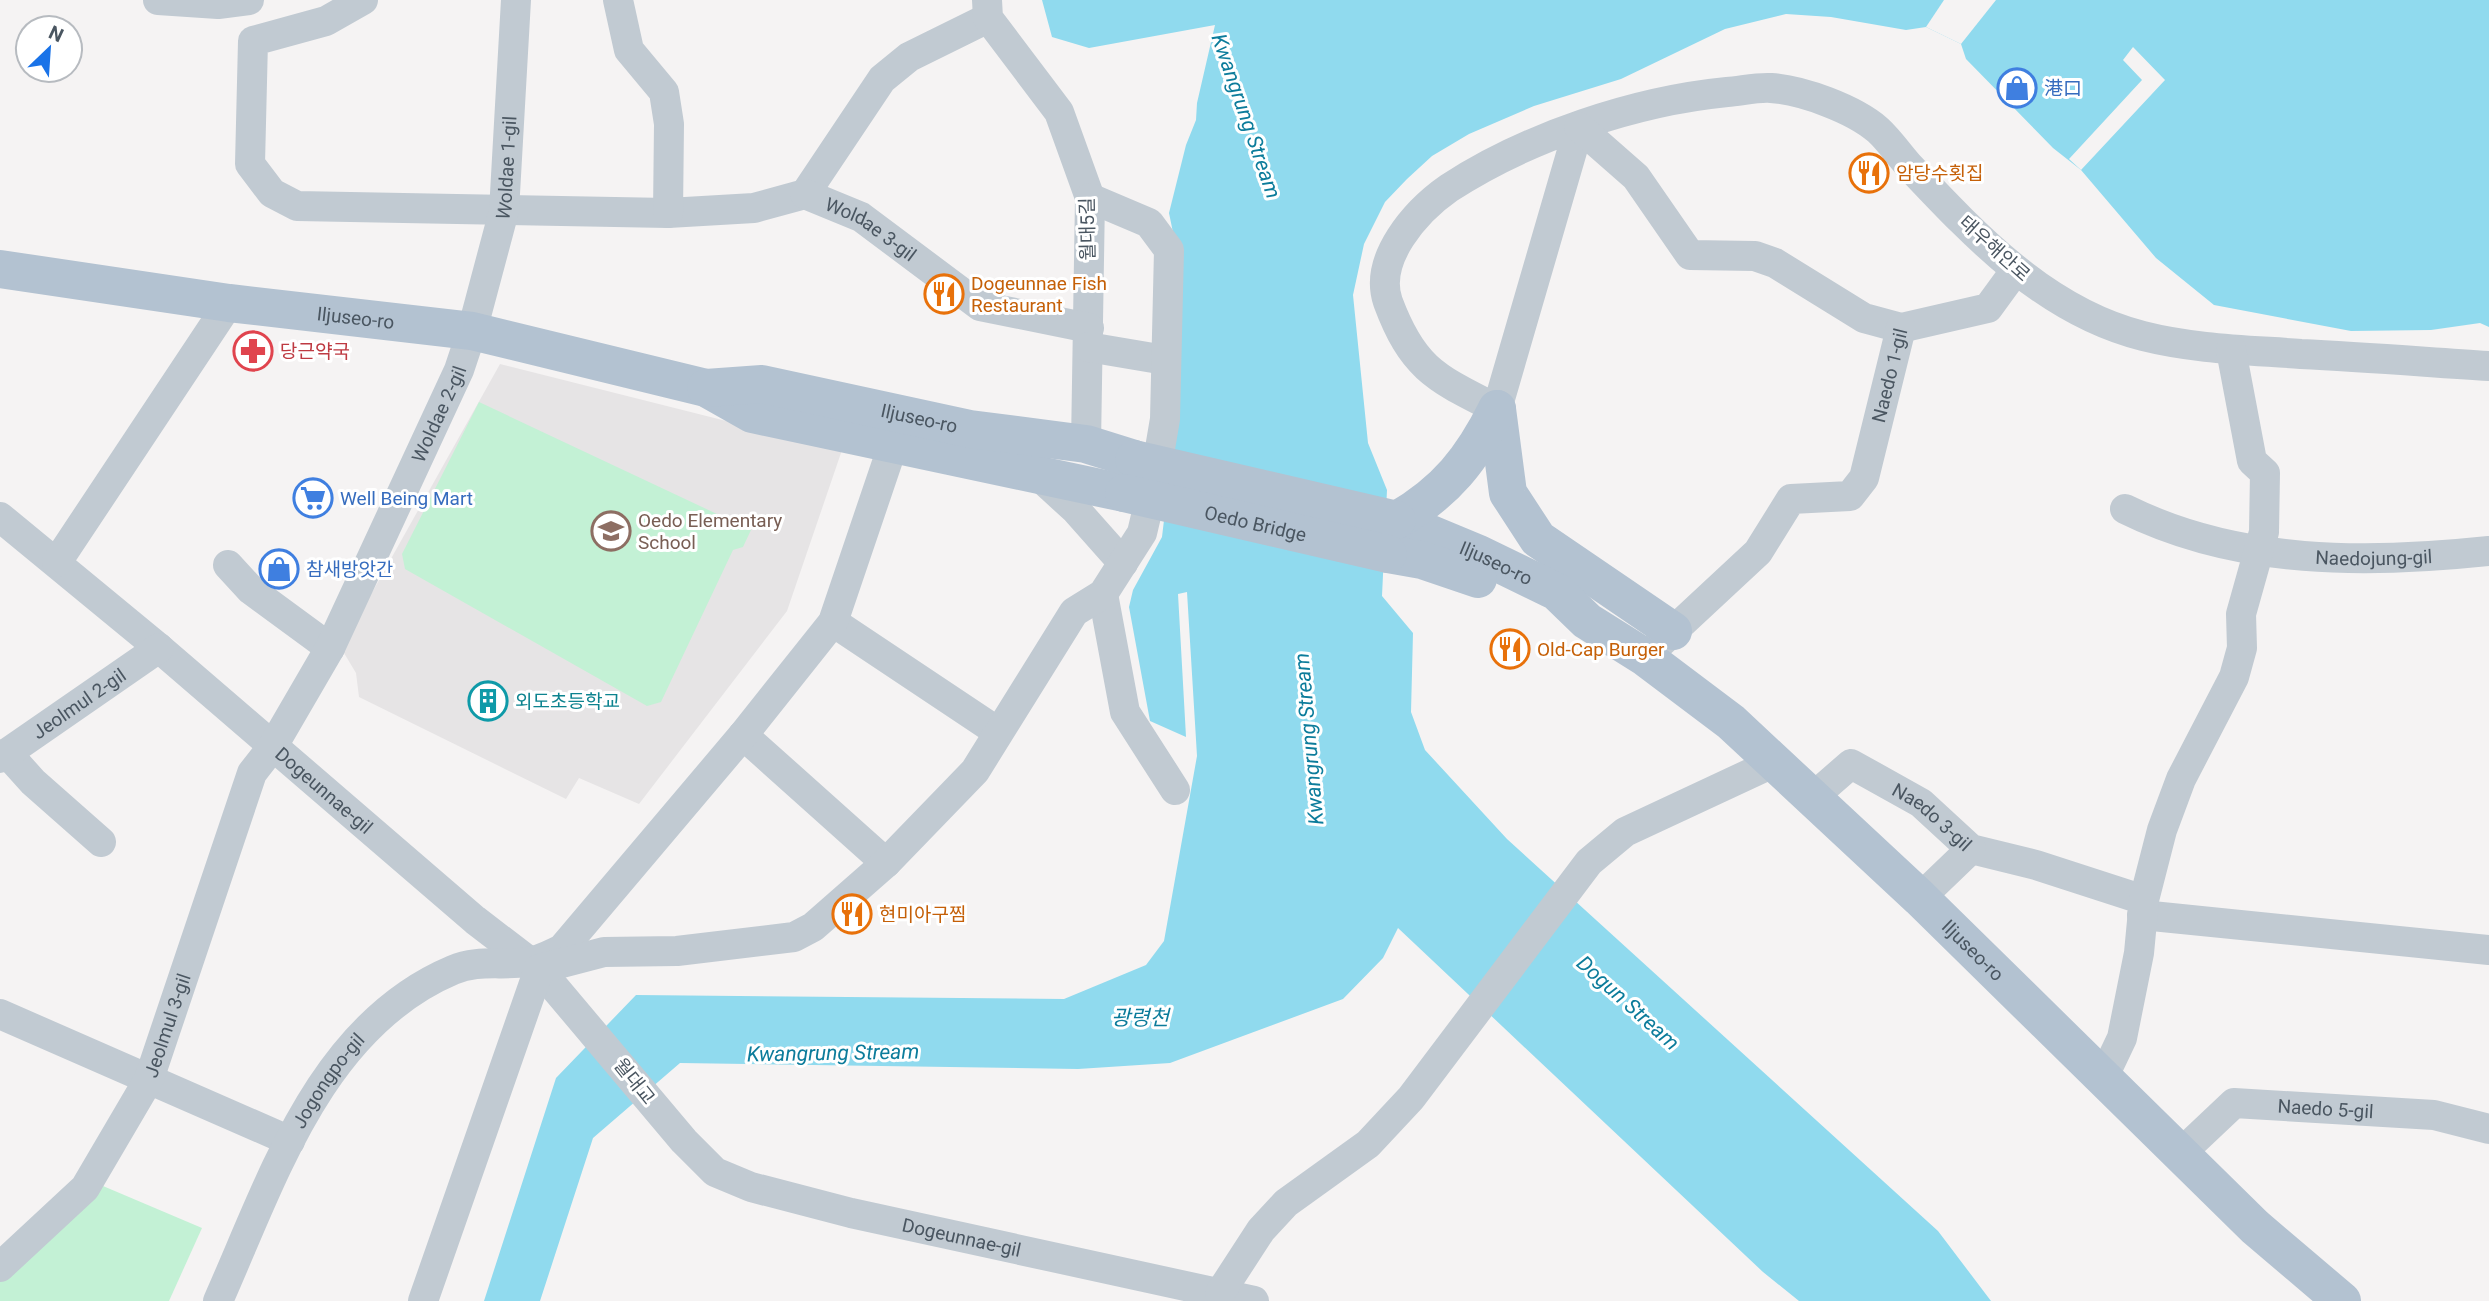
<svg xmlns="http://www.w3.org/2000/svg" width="2489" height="1301" font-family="Roboto,'Noto Sans KR',sans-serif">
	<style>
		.education { fill: #e6e4e5 }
		.green { fill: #c3f1d5 }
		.water { fill: #90daee }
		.pier { fill: #f5f3f3 }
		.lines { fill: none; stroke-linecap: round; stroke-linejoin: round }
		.minor { stroke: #c1cad2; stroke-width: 30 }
		.major { stroke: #b3c2d1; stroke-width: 38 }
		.major-bridge { stroke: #b3c2d1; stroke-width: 38 }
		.labels { text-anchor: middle; stroke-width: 6; stroke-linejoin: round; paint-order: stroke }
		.shop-label { font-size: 19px; fill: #366cbe; stroke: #fff; text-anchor: start }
		.street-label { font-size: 19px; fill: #4a5661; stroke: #fff }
		.food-label { font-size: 19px; fill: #c56008; stroke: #fff; text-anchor: start }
		.health-label { font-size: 19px; fill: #be3a42; stroke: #fff; text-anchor: start }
		.education-label { font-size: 19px; fill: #785e54; stroke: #fff; text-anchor: start }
		.culture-label { font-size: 19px; fill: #0d838f; stroke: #fff; text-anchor: start }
		.water-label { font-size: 21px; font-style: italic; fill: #0c7c9b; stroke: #fff }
	</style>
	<rect width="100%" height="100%" fill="#f5f3f3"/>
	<polygon class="education" points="500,364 842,450 787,611 639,804 579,778 566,799 359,697 356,673 341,648"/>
	<g class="green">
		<polygon points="479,402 751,530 743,547 733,550 661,702 647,706 405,569 402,554"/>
		<polygon points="103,1186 202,1228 169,1301 0,1301 0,1281"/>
	</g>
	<polygon class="water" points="1042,0 2489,0 2489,327 2480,323 2431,330 2351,331 2214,305 2156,258 2081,170 2053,148 1966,59 1961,44 1926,27 1906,30 1831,17 1786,14 1725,29 1621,79 1534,106 1469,134 1432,156 1407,179 1385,202 1364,244 1353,295 1368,443 1387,490 1382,596 1413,633 1411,712 1425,750 1507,839 1938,1231 1991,1301 1799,1301 1763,1272 1398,928 1383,958 1343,999 1170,1063 1078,1069 680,1063 593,1138 540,1301 484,1301 556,1078 636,995 1064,999 1146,965 1164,941 1197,756 1187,592 1178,594 1186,737 1150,721 1129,607 1133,590 1162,537 1174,436 1176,247 1169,213 1186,145 1196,120 1197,103 1215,25 1089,48 1052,37"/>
	<g class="pier">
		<polygon points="1944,0 1996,0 1961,44 1926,27"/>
		<polygon points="2133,47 2165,80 2081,170 2069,159 2142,80 2123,60"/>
	</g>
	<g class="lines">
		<g class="minor">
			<polyline points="158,0 218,4 249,0"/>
			<polyline points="363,0 326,21 253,41 250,164 272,193 297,206 668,213 754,208 805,194 882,79 909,57 988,18"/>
			<polyline points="618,0 629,50 664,92 669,124 668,213"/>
			<polyline points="987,0 988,18 1059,112 1090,198 1086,444"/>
			<path d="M1579,127l-82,282c-61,-31 -84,-40 -109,-107 -15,-43 28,-91 61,-114 78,-51 186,-87 278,-96 14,-1 30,-5 44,-4 31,2 83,21 107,42 12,11 22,26 33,38 66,70 136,144 232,168 51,13 105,14 158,18 63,3 125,8 188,12"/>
			<polyline points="1579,127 1636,177 1690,255 1755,256 1775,263 1864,318 1901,328 1988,308 2015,271"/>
			<path id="s1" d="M805,194l56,23 119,89 109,22"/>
			<polyline points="1088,347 1165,360"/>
			<polyline points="1041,478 1076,510 1123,563"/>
			<path id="s2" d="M2125,509c113,56 242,55 364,42"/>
			<path id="s3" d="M0,517l159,131 316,272 64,49 145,172 31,31 36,15 100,26 403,88"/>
			<polyline points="57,562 229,303"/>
			<polyline points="228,565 251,590 330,648"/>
			<polyline points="1103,594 1125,712 1175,790"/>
			<polyline points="833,622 998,732"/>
			<path id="s4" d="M1657,646l101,-94 33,-53 59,-3 14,-18 37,-150"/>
			<polyline points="743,735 886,863"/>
			<polyline points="7,753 33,782 101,842"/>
			<path id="s5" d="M0,758l159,-110"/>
			<path id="s6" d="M1812,798l39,-34 70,39 50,46 65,16 108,35"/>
			<polyline points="1920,898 1971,849"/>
			<polyline points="2142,915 2489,950"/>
			<polyline points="0,1014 290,1141"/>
			<polyline points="2103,1078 2122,1038 2139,953 2144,900 2162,830 2181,779 2234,677 2242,648 2241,614 2264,532 2265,473 2252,461 2231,350"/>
			<path id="s7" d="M2180,1154l54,-51 200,12 55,14"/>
			<path id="s8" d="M0,1267l85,-79 64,-109 103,-306 21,-27 57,-98 129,-278 13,-39 32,-120 12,-211"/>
			<polyline points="1220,1293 1261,1230 1286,1203 1368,1144 1411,1098 1589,862 1625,832 1775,762"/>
			<path id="s9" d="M218,1301c54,-121 102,-275 235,-331 25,-11 49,-4 74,-8 12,-1 24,-8 35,-13l181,-214 90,-113 60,-177"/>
			<polyline points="423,1301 539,969 604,952 677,951 794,937 813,927 886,863 975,771 1074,612 1103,594 1142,533 1155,478 1165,419 1169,250 1149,223 1090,198"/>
		</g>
		<g class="major">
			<path id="s10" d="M0,269l229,34 243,28 234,57 46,26 372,79"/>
			<path id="s11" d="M706,388l56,-4 208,45 116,15 48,15"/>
			<polyline points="1497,409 1508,493 1538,539 1673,631"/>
			<path id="s12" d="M1397,520l82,34 78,38 30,29 59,37 85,64 189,176 335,329 87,74"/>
			<path d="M1397,520c49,-28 75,-61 100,-111"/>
			<polyline points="1388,554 1422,560 1478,579"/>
		</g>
		<g class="major-bridge">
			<polyline points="1134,459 1397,520"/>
			<path id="s13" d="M1124,493l264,61"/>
		</g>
	</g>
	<defs>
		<g id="shop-ring" transform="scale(2.0125)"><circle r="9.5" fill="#fff" stroke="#3f7fe0" stroke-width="1.5"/><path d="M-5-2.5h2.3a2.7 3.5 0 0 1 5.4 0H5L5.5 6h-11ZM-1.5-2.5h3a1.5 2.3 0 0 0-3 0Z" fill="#3f7fe0"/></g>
		<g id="restaurant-ring" transform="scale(2.0125)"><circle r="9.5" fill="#fff" stroke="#e8710a" stroke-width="1.5"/><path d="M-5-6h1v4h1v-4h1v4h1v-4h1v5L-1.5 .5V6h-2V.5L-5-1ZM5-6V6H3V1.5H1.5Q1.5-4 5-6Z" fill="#e8710a"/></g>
		<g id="pharmacy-ring" transform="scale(2.0125)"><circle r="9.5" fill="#fff" stroke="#e0444e" stroke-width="1.5"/><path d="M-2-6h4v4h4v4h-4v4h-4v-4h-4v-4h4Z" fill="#e0444e"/></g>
		<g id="supermarket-ring" transform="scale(2.0125)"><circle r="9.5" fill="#fff" stroke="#3f7fe0" stroke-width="1.5"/><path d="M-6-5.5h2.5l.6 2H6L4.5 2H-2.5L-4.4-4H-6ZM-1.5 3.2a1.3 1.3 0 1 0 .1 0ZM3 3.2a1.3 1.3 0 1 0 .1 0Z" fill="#3f7fe0"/></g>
		<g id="school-ring" transform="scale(2.0125)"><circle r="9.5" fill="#fff" stroke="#8d6e63" stroke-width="1.5"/><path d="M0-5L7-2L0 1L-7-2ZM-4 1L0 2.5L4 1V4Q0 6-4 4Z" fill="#8d6e63"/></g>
		<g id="building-ring" transform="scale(2.0125)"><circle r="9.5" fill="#fff" stroke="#0f9aa8" stroke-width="1.5"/><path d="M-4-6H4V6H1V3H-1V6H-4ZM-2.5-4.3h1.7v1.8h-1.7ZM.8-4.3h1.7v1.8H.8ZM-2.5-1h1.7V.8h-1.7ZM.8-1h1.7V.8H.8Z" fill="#0f9aa8"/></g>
	</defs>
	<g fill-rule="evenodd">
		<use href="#shop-ring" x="2017" y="88"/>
		<use href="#restaurant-ring" x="1869" y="173"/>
		<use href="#restaurant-ring" x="944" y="294"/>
		<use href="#pharmacy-ring" x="253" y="351"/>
		<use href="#supermarket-ring" x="313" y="498"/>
		<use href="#school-ring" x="611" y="531"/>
		<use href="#shop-ring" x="279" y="569"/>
		<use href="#restaurant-ring" x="1510" y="649"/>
		<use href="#building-ring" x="488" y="701"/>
		<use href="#restaurant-ring" x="852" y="914"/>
	</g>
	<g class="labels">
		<g class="shop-label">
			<text x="2044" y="95">港口</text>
			<text x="340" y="505">Well Being Mart</text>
			<text x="306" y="576">참새방앗간</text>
		</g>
		<g class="street-label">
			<text dy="7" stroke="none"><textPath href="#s8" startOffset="1228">Woldae 1-gil</textPath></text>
			<text transform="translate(1087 229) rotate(-91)" y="7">월대5길</text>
			<text dy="7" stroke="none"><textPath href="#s1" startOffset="75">Woldae 3-gil</textPath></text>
			<text transform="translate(1995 248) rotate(42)" y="7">태우해안로</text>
			<text dy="7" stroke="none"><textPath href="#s10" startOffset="359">Iljuseo-ro</textPath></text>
			<text dy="7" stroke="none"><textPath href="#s4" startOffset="388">Naedo 1-gil</textPath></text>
			<text dy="7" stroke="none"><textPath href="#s8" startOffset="971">Woldae 2-gil</textPath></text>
			<text dy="7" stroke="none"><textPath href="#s11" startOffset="217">Iljuseo-ro</textPath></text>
			<text dy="7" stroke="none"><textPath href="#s13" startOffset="135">Oedo Bridge</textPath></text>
			<text dy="7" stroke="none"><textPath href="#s2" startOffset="256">Naedojung-gil</textPath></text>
			<text dy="7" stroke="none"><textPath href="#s12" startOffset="108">Iljuseo-ro</textPath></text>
			<text dy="7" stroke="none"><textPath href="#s5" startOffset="96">Jeolmul 2-gil</textPath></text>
			<text dy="7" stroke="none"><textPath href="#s3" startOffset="424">Dogeunnae-gil</textPath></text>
			<text dy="7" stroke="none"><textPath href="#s6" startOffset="149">Naedo 3-gil</textPath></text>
			<text dy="7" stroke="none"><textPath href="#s12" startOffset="726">Iljuseo-ro</textPath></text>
			<text dy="7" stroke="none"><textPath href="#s8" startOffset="299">Jeolmul 3-gil</textPath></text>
			<text transform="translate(635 1081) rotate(51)" y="7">월대교</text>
			<text dy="7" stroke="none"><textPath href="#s9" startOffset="247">Jogongpo-gil</textPath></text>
			<text dy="7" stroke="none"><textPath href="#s7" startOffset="166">Naedo 5-gil</textPath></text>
			<text dy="7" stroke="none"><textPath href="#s3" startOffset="1228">Dogeunnae-gil</textPath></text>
		</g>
		<g class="food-label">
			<text x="1896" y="180">암당수횟집</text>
			<text x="971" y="290">Dogeunnae Fish<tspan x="971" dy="22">Restaurant</tspan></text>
			<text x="1537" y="656">Old-Cap Burger</text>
			<text x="879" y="921">현미아구찜</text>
		</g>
		<g class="health-label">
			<text x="280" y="358">당근약국</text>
		</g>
		<g class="education-label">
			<text x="638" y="527">Oedo Elementary<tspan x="638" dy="22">School</tspan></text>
		</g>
		<g class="culture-label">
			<text x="515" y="708">외도초등학교</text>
		</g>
		<g class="water-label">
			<text transform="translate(1246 116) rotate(71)" y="7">Kwangrung Stream</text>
			<text transform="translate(1309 739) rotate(-95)" y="7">Kwangrung Stream</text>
			<text transform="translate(1628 1003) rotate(42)" y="7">Dogun Stream</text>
			<text x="1140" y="1025">광령천</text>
			<text transform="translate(833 1053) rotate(-1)" y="7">Kwangrung Stream</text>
		</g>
	</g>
	<g transform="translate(49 49) rotate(25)"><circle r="33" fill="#ffffff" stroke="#b7bbc0" stroke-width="2"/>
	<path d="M0-5L12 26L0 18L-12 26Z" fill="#1a73e8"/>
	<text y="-10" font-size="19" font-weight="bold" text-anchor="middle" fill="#4a5661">N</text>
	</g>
</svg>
